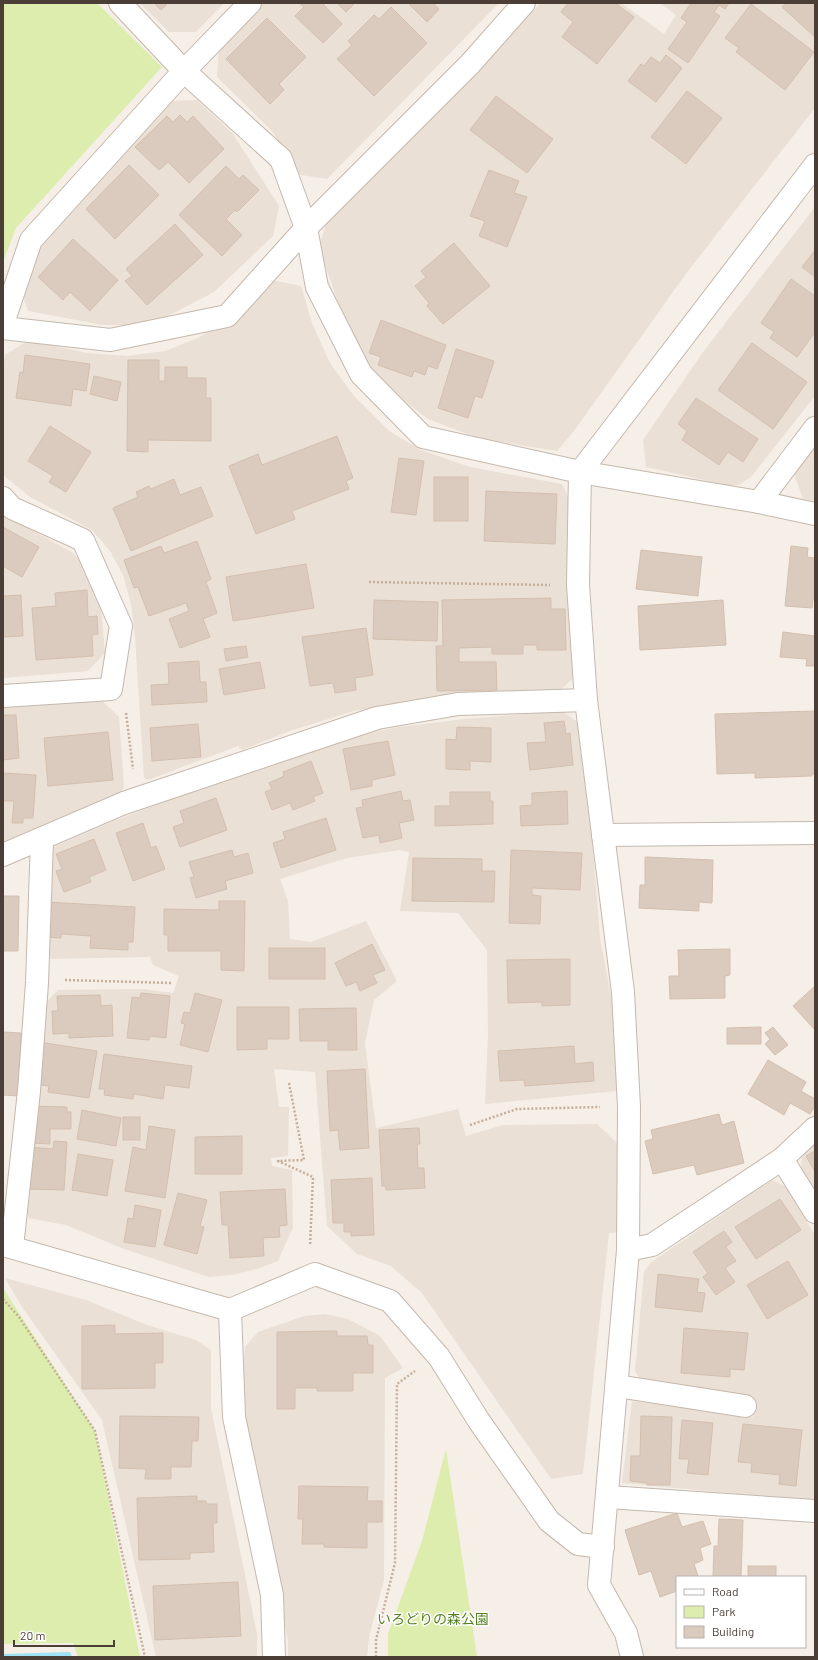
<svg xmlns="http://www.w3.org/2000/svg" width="818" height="1660" font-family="Barlow,'Noto Sans JP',sans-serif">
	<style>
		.residential { fill: #eae0d5 }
		.green { fill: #dcedad }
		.water { fill: #9fe3f7 }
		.building { fill: #dbcbbf; stroke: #d4bfae }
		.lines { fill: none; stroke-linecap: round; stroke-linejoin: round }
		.street-casing { stroke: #c5b8ac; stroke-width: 24 }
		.path { stroke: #c5ae99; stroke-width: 2.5; stroke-dasharray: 2 2; stroke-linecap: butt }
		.street { stroke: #fff; stroke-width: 22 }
		.labels { text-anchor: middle; stroke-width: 3; stroke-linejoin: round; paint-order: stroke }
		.park-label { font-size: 14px; fill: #578222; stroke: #fff }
	</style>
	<rect width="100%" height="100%" fill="#f5efe8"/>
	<g class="residential">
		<polygon points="140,3 224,3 196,32 169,32"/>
		<polygon points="263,3 499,3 327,179 295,174 273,132 217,77 219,48"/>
		<polygon points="541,3 621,3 664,34 676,15 660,3 815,3 815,108 685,275 574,431 557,451 478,438 428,419 398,396 365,362 343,317 319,247 328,217"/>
		<polygon points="197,100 233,134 279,206 273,236 214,292 164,318 134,325 103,325 28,311 20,288 30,255 170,101"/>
		<polygon points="815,207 815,396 751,477 740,484 731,486 646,467 643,440 703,352"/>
		<polygon points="267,279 301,286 312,323 330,363 354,396 389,431 421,450 470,467 562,484 570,501 567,558 573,679 561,689 410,702 354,711 290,731 242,750 238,746 148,780 144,778 135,637 131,604 123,575 110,551 92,530 30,497 3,475 3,372 5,355 29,340 87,353 127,356 165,351 198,338 235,315"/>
		<polygon points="815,443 815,501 803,499 793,471"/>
		<polygon points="3,514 73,553 87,569 101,608 105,653 88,671 3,678"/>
		<polygon points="101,700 119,717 124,786 118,799 3,847 3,708"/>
		<polygon points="562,711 583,726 600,938 612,1001 617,1091 485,1104 488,1036 487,950 458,913 400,911 409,852 400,850 347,858 280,879 288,901 290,939 311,942 366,921 397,981 374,1000 365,1043 376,1128 458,1109 466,1136 503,1125 597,1124 617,1143 620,1232 609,1233 583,1474 551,1479 422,1293 391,1266 357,1254 327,1226 315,1072 274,1069 279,1107 289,1107 288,1156 271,1158 272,1166 292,1170 293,1227 278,1261 257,1269 231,1275 209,1277 124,1249 66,1225 28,1218 25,1161 38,1039 45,1039 46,1002 58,990 142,989 173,993 179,976 153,965 150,957 49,959 44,851 114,821 197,789 342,738 399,727 465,719"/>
		<polygon points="815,1144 815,1192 801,1167 802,1157"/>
		<polygon points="772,1180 785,1186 815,1235 815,1501 622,1483 632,1401 753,1417 753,1396 640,1379 635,1371 644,1272 650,1263"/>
		<polygon points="5,1278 86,1300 147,1325 196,1340 211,1350 211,1408 257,1634 257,1657 156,1657 102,1420 22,1307"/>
		<polygon points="325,1314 348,1319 380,1336 403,1368 385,1378 384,1580 369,1637 367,1657 288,1657 288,1641 243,1417 242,1388 245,1347 258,1332 304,1316"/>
	</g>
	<g class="green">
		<polygon points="3,3 97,3 162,67 16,228 3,262"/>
		<polygon points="3,1288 95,1431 140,1657 78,1657 73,1643 3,1644"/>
		<polygon points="446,1449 477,1657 388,1657 388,1634 422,1541"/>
	</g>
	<polygon class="water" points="70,1652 72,1657 3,1657 3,1654"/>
	<g class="building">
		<polygon points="154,3 168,3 161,10"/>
		<polygon points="299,3 322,3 342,24 323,43 295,16 304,7"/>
		<polygon points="337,3 355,3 346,12"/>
		<polygon points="408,3 433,3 439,9 427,22"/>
		<polygon points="568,3 615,3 634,17 597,64 562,37 573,22 561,12"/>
		<polygon points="691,3 729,3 725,9 719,5 714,12 720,16 688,63 668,49 687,22 681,18"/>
		<polygon points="786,3 815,3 815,37 782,7"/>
		<polygon points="751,4 814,52 785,90 736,52 739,48 725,38"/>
		<polygon points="391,7 427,43 374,96 337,59 352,45 348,41 374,15 379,19"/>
		<polygon points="267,18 306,57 279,84 284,90 270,104 226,59"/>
		<polygon points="666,55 682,68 656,102 628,81 641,64 644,66 651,57 660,63"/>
		<polygon points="687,91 722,118 686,164 651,137"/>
		<polygon points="496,96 553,139 527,173 470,130"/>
		<polygon points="180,115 187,122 193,116 224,149 189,183 168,162 159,170 135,147 167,116 173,122"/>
		<polygon points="129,165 159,195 115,239 86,209"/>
		<polygon points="226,166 239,179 243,175 259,190 237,212 235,210 226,219 242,235 222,256 179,215"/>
		<polygon points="489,170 519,181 514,193 527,197 507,247 479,236 485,221 470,216"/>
		<polygon points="175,224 203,255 147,305 125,281 132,276 126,269"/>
		<polygon points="73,239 118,280 90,311 70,292 63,300 38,277"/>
		<polygon points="454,243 490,286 443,324 427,306 429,303 415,286 426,277 421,271"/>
		<polygon points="815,250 815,277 802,267"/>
		<polygon points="791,279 815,296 815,332 797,357 770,338 774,332 761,323"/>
		<polygon points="381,320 446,345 437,369 428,366 425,375 414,371 412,377 378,365 381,357 369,353"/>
		<polygon points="752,343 807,382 773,429 718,390"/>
		<polygon points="456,349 494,361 482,398 475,396 468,418 438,408"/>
		<polygon points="25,355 90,364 86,391 73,389 71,406 16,398 20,372 23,373"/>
		<polygon points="128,360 159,360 159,381 165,381 165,367 187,367 187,378 206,378 206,398 211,398 211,441 148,440 148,452 127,451"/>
		<polygon points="94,376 121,382 117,401 90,394"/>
		<polygon points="696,398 758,439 743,462 728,452 719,465 682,440 687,431 678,424"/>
		<polygon points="50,426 91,452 66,492 49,482 53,476 28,461"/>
		<polygon points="337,436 353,478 346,481 349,489 292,511 295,519 256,534 229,466 258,454 262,465"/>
		<polygon points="399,458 424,461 416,515 391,512"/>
		<rect x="434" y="477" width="34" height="44"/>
		<polygon points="174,479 180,495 201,487 213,516 131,551 113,508 138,497 136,492 149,486 151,489"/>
		<polygon points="486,491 557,494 555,544 484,541"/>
		<polygon points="3,527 39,547 22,577 3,566"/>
		<polygon points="197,541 211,579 206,582 217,613 203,619 210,637 180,648 169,619 189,611 186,603 149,616 138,587 134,588 124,560 161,546 164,553"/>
		<polygon points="791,546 808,548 807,557 815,558 815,599 813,599 812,608 785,606"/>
		<polygon points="641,550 702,557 698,596 636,589"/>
		<polygon points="306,564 314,608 233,621 226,577"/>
		<polygon points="87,590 88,617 97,616 98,634 92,635 93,656 36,660 32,608 56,606 55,593"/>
		<polygon points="21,595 23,636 3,637 3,596"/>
		<polygon points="551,598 551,609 565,609 566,650 537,650 537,645 523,645 523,654 492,654 492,647 459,648 459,662 496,662 497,690 437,691 436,646 443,646 442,600"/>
		<polygon points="374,600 438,602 437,641 373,639"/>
		<polygon points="723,600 726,645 640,650 638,606"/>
		<polygon points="366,628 373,675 355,678 356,690 335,693 333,683 310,686 302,637"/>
		<polygon points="783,632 815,636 815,666 806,666 807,659 780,657"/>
		<polygon points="246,646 248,657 226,661 224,649"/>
		<polygon points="199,661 200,682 206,682 207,702 152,705 151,685 169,684 168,663"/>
		<polygon points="260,662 265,688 224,695 219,669"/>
		<polygon points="815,711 815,774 812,774 812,776 755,778 755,773 717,774 715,714"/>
		<polygon points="3,715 16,715 19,758 3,760"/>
		<polygon points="564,721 566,734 570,733 573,765 530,770 527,743 546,742 544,723"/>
		<polygon points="198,724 201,757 152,761 150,728"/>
		<polygon points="457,727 491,728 491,762 470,761 470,770 446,769 446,739 456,740"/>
		<polygon points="108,732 113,780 48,786 44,738"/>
		<polygon points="388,741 395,775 372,780 372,786 351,790 343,749"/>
		<polygon points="311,761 323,793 313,797 315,801 293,810 290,803 272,810 265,792 272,789 269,783 284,776 283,772"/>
		<polygon points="3,773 36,775 33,818 23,818 23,823 12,823 14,801 3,801"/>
		<polygon points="401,791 403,801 410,800 414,820 399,823 402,838 380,843 379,835 363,838 356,808 363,807 362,800"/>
		<polygon points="567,791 568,824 521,826 520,806 532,805 532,793"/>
		<polygon points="450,792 490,792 490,801 493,801 493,824 435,826 435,806 450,806"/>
		<polygon points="216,798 227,830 180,847 173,827 184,823 180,811"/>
		<polygon points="326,818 336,850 281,868 273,843 285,839 283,832"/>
		<polygon points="143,823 151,848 156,846 165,869 133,881 116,833"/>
		<polygon points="94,839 106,870 89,877 91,882 64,892 56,871 62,869 56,854"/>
		<polygon points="232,850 234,857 248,853 253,873 225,881 227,889 196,898 190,878 194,877 189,862"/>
		<polygon points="511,850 582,853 580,890 532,888 532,895 541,896 540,924 509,923"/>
		<polygon points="645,857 713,860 712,903 699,902 699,911 639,908 640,885 645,885"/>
		<polygon points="413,858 482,859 482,871 495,871 494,902 412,901"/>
		<polygon points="3,896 19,896 18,951 3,951"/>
		<polygon points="219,901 245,901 244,971 221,970 221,951 168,951 168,935 164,935 164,909 219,910"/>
		<polygon points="47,902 135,907 133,942 128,942 128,950 90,948 91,936 61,934 61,938 45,937"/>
		<polygon points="372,944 385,970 373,975 377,983 360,991 356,982 346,986 335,963"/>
		<rect x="269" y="948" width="56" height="31"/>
		<polygon points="730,949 730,975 725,976 725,998 670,999 669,976 679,976 678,950"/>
		<polygon points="570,959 570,1005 542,1006 542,1002 508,1003 507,960"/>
		<polygon points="815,986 815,1030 793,1006"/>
		<polygon points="141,993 170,996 166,1038 150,1036 149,1040 127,1038 132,997 140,998"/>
		<polygon points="195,993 222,1000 208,1052 180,1045 185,1024 181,1023 184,1012 190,1013"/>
		<polygon points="100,995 101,1006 112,1005 113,1036 69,1038 69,1033 53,1034 52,1011 58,1011 57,996"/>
		<polygon points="237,1007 289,1007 289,1039 267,1039 267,1049 237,1050"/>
		<polygon points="356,1008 357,1050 328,1050 328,1041 300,1041 299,1009"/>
		<polygon points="761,1027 761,1044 727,1044 727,1028"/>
		<polygon points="773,1027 788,1045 775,1055 765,1044 770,1039 765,1033"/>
		<polygon points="3,1032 21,1033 19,1096 3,1095"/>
		<polygon points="39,1042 97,1051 89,1098 48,1092 49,1086 41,1085 42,1074 34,1073"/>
		<polygon points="574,1046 575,1064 593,1062 594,1081 525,1086 524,1080 500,1081 498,1051"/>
		<polygon points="104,1054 192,1066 189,1088 165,1085 163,1099 134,1094 133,1099 104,1095 105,1089 99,1089"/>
		<polygon points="768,1060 806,1082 801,1091 815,1099 815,1106 810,1114 790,1103 784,1115 748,1094"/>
		<polygon points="365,1069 369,1148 340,1150 338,1130 330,1131 327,1071"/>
		<polygon points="33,1106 67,1107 67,1112 71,1112 71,1129 50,1129 50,1144 32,1143"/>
		<polygon points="82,1110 121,1118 116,1146 77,1139"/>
		<polygon points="719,1114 722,1125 734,1121 744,1163 697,1175 694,1165 653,1174 645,1141 653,1139 651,1130"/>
		<rect x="123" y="1117" width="17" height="23"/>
		<polygon points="149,1126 175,1130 165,1198 125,1191 133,1147 146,1150"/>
		<polygon points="419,1128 420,1144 417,1144 418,1168 424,1168 425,1188 386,1190 386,1186 382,1186 379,1130"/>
		<polygon points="242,1136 242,1174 195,1174 195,1137"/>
		<polygon points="54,1141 67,1142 64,1190 26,1189 29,1147 53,1149"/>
		<polygon points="815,1151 815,1172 806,1156"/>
		<polygon points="78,1154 113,1160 107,1196 72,1190"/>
		<polygon points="372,1178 374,1235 351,1236 351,1232 344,1232 344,1223 333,1223 331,1180"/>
		<polygon points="285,1189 287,1225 279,1226 280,1237 263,1238 264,1256 230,1258 228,1225 222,1225 220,1192"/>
		<polygon points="178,1193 207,1200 200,1226 204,1227 197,1254 164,1245"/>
		<polygon points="780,1199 801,1230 756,1259 735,1227"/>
		<polygon points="135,1205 161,1210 155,1247 124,1242 128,1218 133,1219"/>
		<polygon points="724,1231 732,1242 726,1247 736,1261 725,1268 735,1282 716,1295 703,1277 708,1273 693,1252"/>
		<polygon points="788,1261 808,1295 767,1319 747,1285"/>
		<polygon points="658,1274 699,1279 697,1292 705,1293 702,1312 655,1307"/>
		<polygon points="115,1325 115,1334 163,1333 163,1363 155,1363 155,1388 82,1389 82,1326"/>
		<polygon points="684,1328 748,1333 744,1370 730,1369 730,1377 681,1373"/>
		<polygon points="337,1331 337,1336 367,1336 368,1345 373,1345 373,1373 353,1373 353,1391 317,1391 317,1388 295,1388 295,1409 277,1409 277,1332"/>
		<polygon points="120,1416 199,1417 198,1441 192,1441 191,1467 171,1467 171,1479 145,1479 146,1469 119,1468"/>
		<polygon points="641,1416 672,1417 670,1485 647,1485 647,1483 630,1481 631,1456 640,1456"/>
		<polygon points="682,1420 713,1423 708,1475 687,1473 689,1459 679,1459"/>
		<polygon points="743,1424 802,1430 796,1486 779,1484 780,1475 751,1472 752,1463 738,1462"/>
		<polygon points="299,1486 368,1487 367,1501 382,1501 382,1522 367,1522 367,1548 324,1547 324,1544 302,1544 303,1519 298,1519"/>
		<polygon points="197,1496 197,1501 206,1501 206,1504 217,1504 217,1523 213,1523 214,1552 190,1553 190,1559 139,1560 137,1498"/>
		<polygon points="677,1513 682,1527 703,1521 711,1544 700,1548 703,1560 694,1564 698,1576 677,1577 677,1591 660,1597 651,1571 639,1575 625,1530"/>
		<polygon points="719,1519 743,1520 741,1577 713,1577 714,1546 718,1546"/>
		<rect x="748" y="1566" width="28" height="11"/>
		<polygon points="238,1582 241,1636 155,1640 153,1586"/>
	</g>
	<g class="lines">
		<g class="street-casing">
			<g id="street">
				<polyline points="120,3 184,71 281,159 306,228 317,287 361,374 423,437 580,472 759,502 815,514"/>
				<polyline points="3,323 31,240 184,71 250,3"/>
				<polyline points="3,328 110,340 227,316 306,228 470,64 524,3"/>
				<polyline points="3,498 12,508 83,540 121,626 111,689 3,696"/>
				<polyline points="759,502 815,428"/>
				<polyline points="603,835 815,833"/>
				<polyline points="3,855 124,803 377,718 458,704 586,700"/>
				<polyline points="782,1159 815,1212"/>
				<polyline points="3,1245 230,1310 315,1274 390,1301 439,1357 479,1421 549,1521 578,1544 603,1547"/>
				<polyline points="12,1247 29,1091 37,983 42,839"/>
				<polyline points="628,1250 652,1245 782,1159 815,1128"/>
				<polyline points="230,1310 234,1417 272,1595 274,1657"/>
				<polyline points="617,1386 745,1406"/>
				<polyline points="608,1497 815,1511"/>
				<polyline points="632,1657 626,1633 599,1585 628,1250 629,1107 623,992 586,700 578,585 580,472 815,165"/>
			</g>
		</g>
		<g class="path">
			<polyline points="369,582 550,585"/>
			<polyline points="126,713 133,769"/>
			<polyline points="65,980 171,983"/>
			<polyline points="289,1083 304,1160 278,1161 313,1177 310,1246"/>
			<polyline points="470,1125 517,1109 600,1107"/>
			<polyline points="3,1299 19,1317 95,1431 145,1657"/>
			<polyline points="376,1657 376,1640 395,1563 397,1384 415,1371"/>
		</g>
		<use href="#street" class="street"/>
	</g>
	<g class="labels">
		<g class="park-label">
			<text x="433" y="1624">いろどりの森公園</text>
		</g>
	</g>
	<rect width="818" height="1660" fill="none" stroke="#4a3e36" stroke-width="8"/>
	<rect x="676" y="1576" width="130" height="72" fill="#ffffff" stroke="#b7b2af"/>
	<rect x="684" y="1589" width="20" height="6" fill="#ffffff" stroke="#b7b2af"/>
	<text x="712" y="1596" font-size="12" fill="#4a3e36">Road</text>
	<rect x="684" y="1606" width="20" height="12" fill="#dcedad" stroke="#b7b2af"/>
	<text x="712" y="1616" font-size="12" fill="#4a3e36">Park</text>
	<rect x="684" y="1626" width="20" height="12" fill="#dbcbbf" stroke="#b7b2af"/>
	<text x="712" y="1636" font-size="12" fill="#4a3e36">Building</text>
	<path d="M14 1640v6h100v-6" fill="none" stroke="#4a3e36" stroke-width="2"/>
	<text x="20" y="1640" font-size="12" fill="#4a3e36" stroke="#ffffff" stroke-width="3" paint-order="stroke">20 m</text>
</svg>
